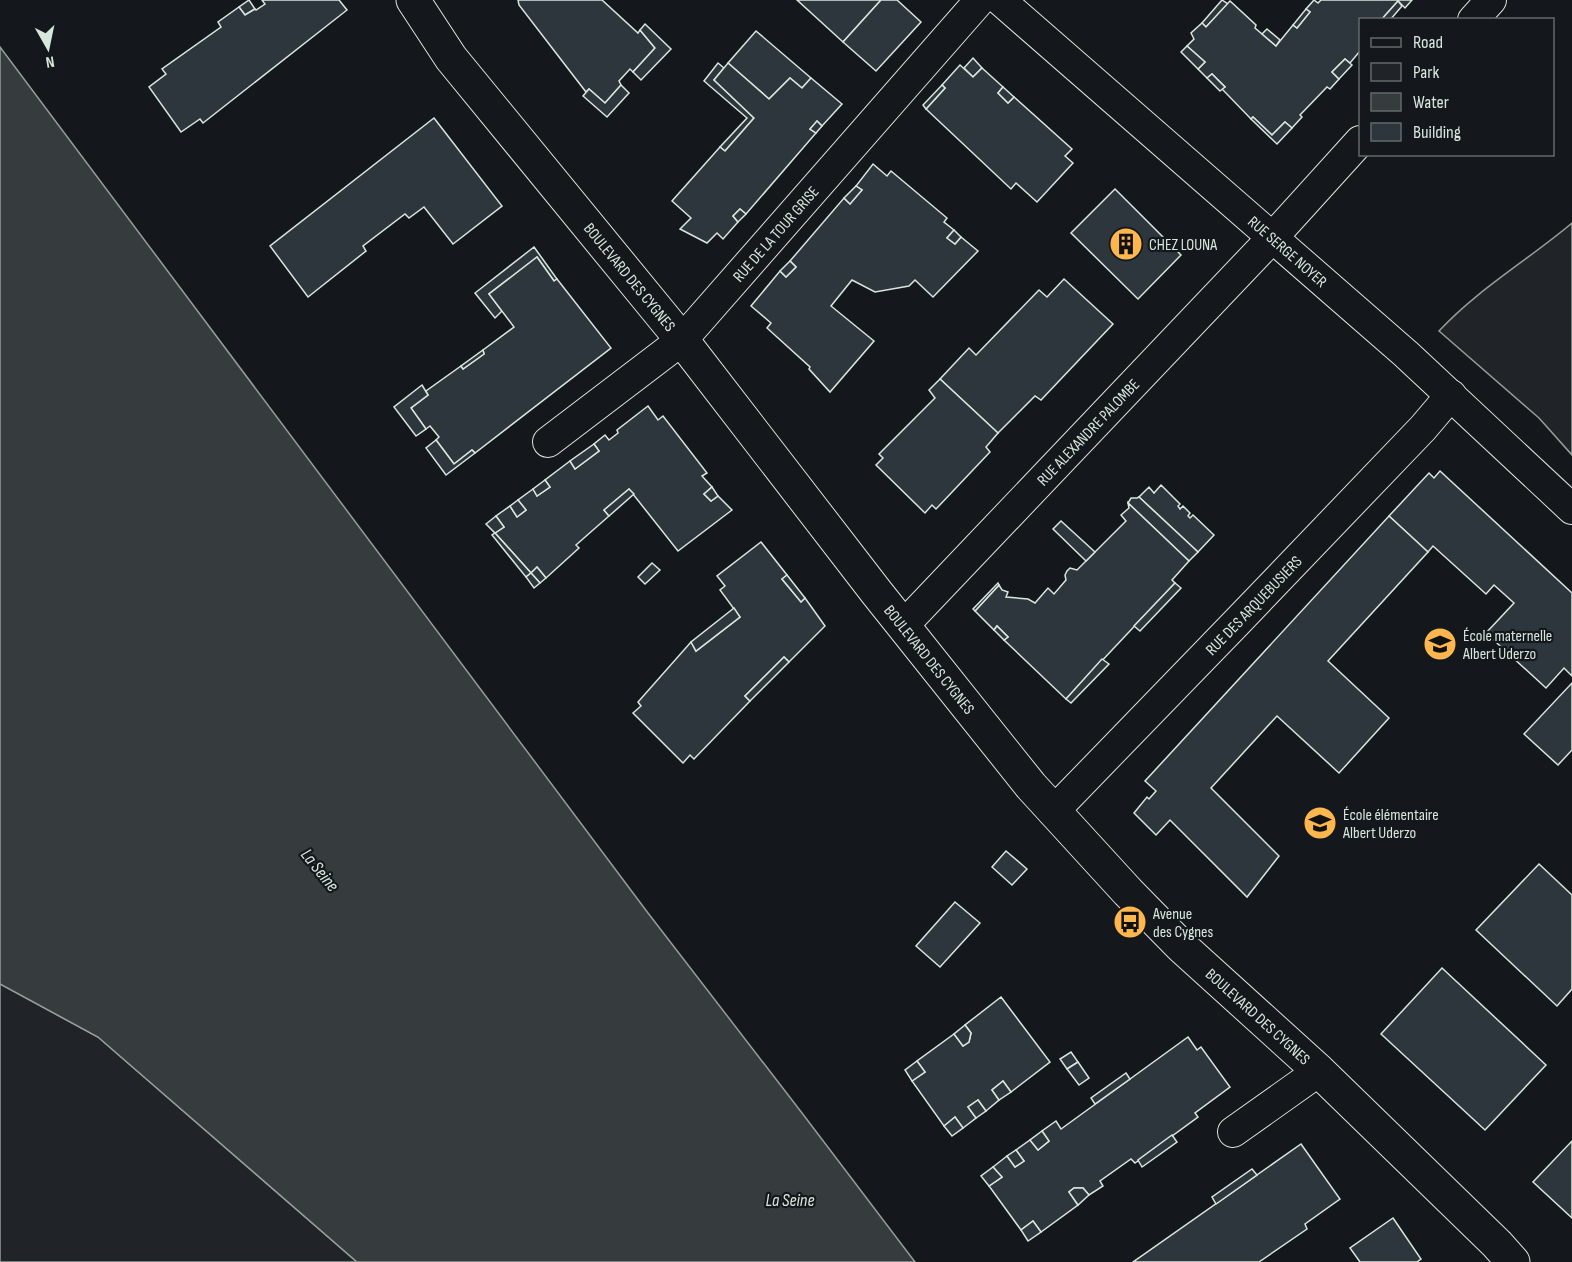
<svg xmlns="http://www.w3.org/2000/svg" width="1572" height="1262" font-family="'Sofia Sans Condensed',sans-serif">
	<style>
		.green { fill: #202428; stroke: #939e99; stroke-width: 1.5 }
		.water { fill: #363b3e; stroke: #939e99; stroke-width: 1.5 }
		.building { fill: #2c363c; stroke: #d8e6dc; stroke-width: 1.5 }
		.lines { fill: none; stroke-linecap: round; stroke-linejoin: round }
		.street-casing { stroke: #d8e6dc; stroke-width: 32 }
		.secondary-casing { stroke: #d8e6dc; stroke-width: 35 }
		.street { stroke: #14181c; stroke-width: 30 }
		.secondary { stroke: #14181c; stroke-width: 33 }
		.labels { text-anchor: middle; stroke-width: 4.5; stroke-linejoin: round; paint-order: stroke }
		.street-label { font-size: 16px; fill: #d8e6dc; stroke: #14181c }
		.poi-label { font-size: 16px; fill: #d8e6dc; stroke: #14181c; text-anchor: start }
		.water-label { font-size: 18px; font-style: italic; fill: #d8e6dc; stroke: #14181c }
	</style>
	<rect width="100%" height="100%" fill="#14181c"/>
	<g class="green">
		<path d="M1572,223v232l-33,-37 -100,-87c39,-42 89,-71 133,-108z"/>
		<polygon points="0,984 98,1037 357,1262 0,1262"/>
	</g>
	<polygon class="water" points="0,47 648,913 802,1113 915,1262 357,1262 98,1037 0,984"/>
	<g class="building">
		<polygon points="249,0 255,9 245,15 239,7"/>
		<polygon points="262,0 339,0 347,10 203,123 200,119 181,132 149,87 166,74 162,69 221,27 218,22 239,7 245,15 255,9 256,10 265,4"/>
		<polygon points="518,0 602,0 638,33 640,30 655,48 633,72 630,69 619,81 621,85 605,103 589,89 586,92 519,5"/>
		<polygon points="797,0 881,0 843,42"/>
		<polygon points="881,0 897,0 921,22 876,71 843,42"/>
		<polygon points="1222,0 1228,4 1206,27 1202,23"/>
		<polygon points="1314,0 1318,3 1321,0 1412,0 1405,8 1398,1 1381,20 1360,20 1360,51 1350,63 1345,59 1332,72 1339,79 1330,89 1327,87 1300,115 1302,117 1292,128 1285,122 1272,135 1253,117 1251,119 1222,89 1225,87 1212,74 1207,78 1198,69 1205,62 1187,46 1194,39 1191,33 1202,23 1206,27 1230,1 1256,25 1255,28 1276,46 1293,25 1297,28 1310,12 1306,9"/>
		<polygon points="1398,1 1402,6 1390,20 1381,20"/>
		<polygon points="1306,9 1310,12 1297,28 1293,25"/>
		<polygon points="645,24 671,49 641,80 633,72 655,48 640,30"/>
		<polygon points="1267,29 1280,40 1276,46 1262,34"/>
		<polygon points="756,31 811,78 802,88 790,78 769,99 728,63"/>
		<polygon points="1187,46 1205,62 1198,69 1181,52"/>
		<polygon points="973,58 982,68 973,77 964,68"/>
		<polygon points="1345,59 1352,65 1339,79 1332,72"/>
		<polygon points="718,63 724,68 714,80 754,118 725,151 720,147 747,118 704,81"/>
		<polygon points="728,63 769,99 790,78 802,88 811,78 842,104 822,126 817,121 810,129 816,133 746,214 740,209 733,216 738,222 723,239 717,233 707,243 680,229 691,218 672,201 720,147 725,151 754,118 714,80"/>
		<polygon points="960,65 973,77 982,68 1003,87 998,93 1008,103 1014,97 1072,149 1065,156 1073,163 1037,202 1016,183 1011,189 926,109 945,88 942,85"/>
		<polygon points="1212,74 1225,87 1220,91 1207,78"/>
		<polygon points="621,85 629,93 607,117 583,96 589,89 605,103"/>
		<polygon points="942,85 945,88 926,109 923,105"/>
		<polygon points="1003,87 1014,97 1008,103 998,93"/>
		<polygon points="1253,117 1272,135 1285,122 1292,128 1277,144 1251,119"/>
		<polygon points="434,118 502,206 453,244 424,207 409,218 405,214 363,246 366,251 308,297 270,246"/>
		<polygon points="817,121 822,126 816,133 810,129"/>
		<polygon points="873,164 887,176 891,171 947,218 944,222 954,230 947,238 955,244 961,237 978,251 933,297 915,280 909,286 875,292 852,280 831,306 874,341 830,392 809,369 810,367 767,328 771,323 751,306 780,271 786,277 796,267 790,261 844,198 850,204 862,190 856,186"/>
		<polygon points="856,186 862,190 850,204 844,198"/>
		<polygon points="1115,189 1181,255 1138,299 1071,233"/>
		<polygon points="740,209 746,214 738,222 733,216"/>
		<polygon points="954,230 961,237 955,244 947,238"/>
		<polygon points="534,247 557,279 554,281 537,257 489,294 502,311 495,318 475,293"/>
		<polygon points="537,257 554,281 557,279 611,348 475,453 472,450 454,464 436,440 439,437 430,426 426,429 411,408 428,395 426,391 461,366 463,369 484,354 483,350 514,327 489,294"/>
		<polygon points="790,261 796,267 786,277 780,271"/>
		<polygon points="1064,279 1113,324 1041,400 1035,396 998,433 940,379 969,348 976,355 1039,290 1047,297"/>
		<polygon points="483,350 484,354 463,369 461,366"/>
		<polygon points="940,379 998,433 986,447 990,452 936,509 932,505 925,513 876,465 883,458 879,454 935,398 929,390"/>
		<polygon points="422,385 428,395 411,408 426,429 416,436 394,407"/>
		<polygon points="648,406 658,420 663,416 707,473 702,476 712,487 704,494 711,501 718,496 732,510 678,551 629,489 604,510 609,516 576,545 579,548 546,578 537,567 531,573 495,533 504,527 496,516 510,506 517,517 526,510 518,500 533,489 537,496 550,487 545,480 570,461 575,469 599,451 594,444 605,435 609,440 618,433 617,430"/>
		<polygon points="436,440 454,464 472,450 475,453 446,475 426,448"/>
		<polygon points="594,444 599,451 575,469 570,461"/>
		<polygon points="1440,471 1572,593 1572,676 1564,668 1546,688 1486,633 1514,603 1494,585 1486,594 1433,546 1428,552 1389,516 1429,473 1434,478"/>
		<polygon points="545,480 550,487 537,496 533,489"/>
		<polygon points="1161,485 1180,504 1178,506 1180,509 1183,506 1190,513 1188,516 1190,518 1193,515 1214,535 1198,552 1139,497 1149,487 1154,493"/>
		<polygon points="712,487 718,496 711,501 704,494"/>
		<polygon points="629,489 634,494 609,516 604,510"/>
		<polygon points="1139,497 1198,552 1189,561 1128,503 1131,498 1137,498"/>
		<polygon points="518,500 526,510 517,517 510,506"/>
		<polygon points="1128,503 1189,561 1172,580 1175,583 1066,699 1004,640 1008,637 997,626 994,630 975,611 999,585 1002,590 1008,592 1006,597 1028,599 1035,603 1048,588 1054,594 1066,580 1065,575 1067,571 1070,568 1077,570 1126,521 1121,515 1129,508"/>
		<polygon points="496,516 504,527 495,533 486,524"/>
		<polygon points="1389,516 1428,552 1328,661 1389,718 1339,773 1277,716 1211,788 1279,856 1247,897 1170,820 1156,835 1134,813 1147,797 1149,799 1156,791 1145,781"/>
		<polygon points="1061,521 1095,552 1086,561 1053,529"/>
		<polygon points="495,533 531,573 526,577 492,535"/>
		<polygon points="761,542 787,575 782,579 801,602 805,598 825,626 789,662 784,657 745,696 750,701 694,759 690,755 683,763 633,713 641,706 638,702 691,642 696,651 740,617 720,590 725,586 717,576"/>
		<polygon points="652,563 660,570 645,584 638,577"/>
		<polygon points="537,567 546,578 540,583 531,573"/>
		<polygon points="531,573 540,583 534,588 526,577"/>
		<polygon points="787,575 805,598 801,602 782,579"/>
		<polygon points="998,583 999,585 975,611 973,609"/>
		<polygon points="1175,583 1181,588 1140,631 1134,626"/>
		<polygon points="734,608 740,617 696,651 691,642"/>
		<polygon points="997,626 1008,637 1004,640 994,630"/>
		<polygon points="784,657 789,662 750,701 745,696"/>
		<polygon points="1102,659 1109,664 1071,703 1066,699"/>
		<polygon points="1572,683 1572,750 1558,765 1524,734"/>
		<polygon points="1006,851 1027,869 1012,885 992,867"/>
		<polygon points="1539,864 1572,895 1572,989 1557,1006 1476,930"/>
		<polygon points="955,902 980,923 940,967 916,946"/>
		<polygon points="1442,968 1546,1065 1485,1130 1381,1034"/>
		<polygon points="1001,997 1050,1062 1011,1092 1003,1081 992,1090 999,1100 986,1111 978,1100 968,1107 976,1118 963,1128 955,1117 944,1126 912,1081 925,1072 917,1061 954,1034 963,1046 969,1042 971,1033 965,1025"/>
		<polygon points="965,1025 971,1033 969,1042 963,1046 954,1034"/>
		<polygon points="1188,1037 1197,1050 1201,1047 1230,1087 1195,1113 1198,1117 1135,1163 1131,1159 1100,1181 1103,1186 1089,1195 1083,1188 1074,1188 1069,1192 1078,1205 1041,1232 1033,1221 1021,1230 989,1186 1002,1177 993,1167 1007,1156 1015,1167 1024,1161 1016,1150 1030,1140 1038,1150 1049,1141 1042,1131 1056,1121 1061,1129"/>
		<polygon points="1071,1052 1078,1062 1067,1069 1060,1059"/>
		<polygon points="917,1061 925,1072 912,1081 905,1070"/>
		<polygon points="1078,1062 1089,1078 1079,1085 1067,1069"/>
		<polygon points="1126,1073 1130,1079 1095,1104 1091,1098"/>
		<polygon points="1003,1081 1011,1092 999,1100 992,1090"/>
		<polygon points="978,1100 986,1111 976,1118 968,1107"/>
		<polygon points="955,1117 963,1128 952,1136 944,1126"/>
		<polygon points="1042,1131 1049,1141 1038,1150 1030,1140"/>
		<polygon points="1172,1135 1177,1142 1142,1167 1138,1160"/>
		<polygon points="1572,1141 1572,1218 1533,1182"/>
		<polygon points="1301,1144 1340,1199 1305,1224 1307,1229 1259,1262 1133,1262"/>
		<polygon points="1016,1150 1024,1161 1015,1167 1007,1156"/>
		<polygon points="993,1167 1002,1177 989,1186 981,1176"/>
		<polygon points="1252,1169 1257,1175 1216,1204 1212,1197"/>
		<polygon points="1074,1188 1083,1188 1089,1195 1078,1205 1069,1192"/>
		<polygon points="1393,1218 1421,1259 1417,1262 1360,1262 1350,1248"/>
		<polygon points="1033,1221 1041,1232 1028,1241 1021,1230"/>
	</g>
	<g class="lines">
		<g class="street-casing">
			<g id="street">
				<path id="s1" d="M1000,0l406,354 166,155"/>
				<polyline points="1473,20 1491,0"/>
				<path id="s2" d="M548,442l134,-102 298,-340"/>
				<path id="s3" d="M903,626l370,-389 87,-96"/>
				<path id="s4" d="M1053,812l186,-192 184,-192 28,-33"/>
				<polyline points="1233,1132 1319,1071"/>
			</g>
		</g>
		<g class="secondary-casing">
			<g id="secondary">
				<path id="s5" d="M413,0l38,58 231,282 195,253 154,193 97,106 53,54 138,125 178,173 16,18"/>
			</g>
		</g>
		<use href="#street" class="street"/>
		<use href="#secondary" class="secondary"/>
	</g>
	<defs>
		<g id="building-disc" transform="scale(1.725)"><circle r="9.5" fill="#ffb74d" stroke="#14181c"/><path d="M-4-6H4V6H1V3H-1V6H-4ZM-2.5-4.3h1.7v1.8h-1.7ZM.8-4.3h1.7v1.8H.8ZM-2.5-1h1.7V.8h-1.7ZM.8-1h1.7V.8H.8Z" fill="#111"/></g>
		<g id="school-disc" transform="scale(1.725)"><circle r="9.5" fill="#ffb74d" stroke="#14181c"/><path d="M0-5L7-2L0 1L-7-2ZM-4 1L0 2.5L4 1V4Q0 6-4 4Z" fill="#111"/></g>
		<g id="bus-disc" transform="scale(1.725)"><circle r="9.5" fill="#ffb74d" stroke="#14181c"/><path d="M-5-6H5V4H4V6H2V4H-2V6H-4V4H-5ZM-3.5-4V0h7V-4ZM-3.5 1.2v1.5H-2V1.2ZM2 1.2v1.5H3.5V1.2Z" fill="#111"/></g>
	</defs>
	<g fill-rule="evenodd">
		<use href="#building-disc" x="1126" y="244"/>
		<use href="#school-disc" x="1440" y="644"/>
		<use href="#school-disc" x="1320" y="823"/>
		<use href="#bus-disc" x="1130" y="922"/>
	</g>
	<g class="labels">
		<g class="street-label">
			<text dy="6" stroke="none"><textPath href="#s2" startOffset="310">RUE DE LA TOUR GRISE</textPath></text>
			<text dy="6" stroke="none"><textPath href="#s1" startOffset="382">RUE SERGE NOYER</textPath></text>
			<text dy="6" stroke="none"><textPath href="#s5" startOffset="352">BOULEVARD DES CYGNES</textPath></text>
			<text dy="6" stroke="none"><textPath href="#s3" startOffset="268">RUE ALEXANDRE PALOMBE</textPath></text>
			<text dy="6" stroke="none"><textPath href="#s4" startOffset="288">RUE DES ARQUEBUSIERS</textPath></text>
			<text dy="6" stroke="none"><textPath href="#s5" startOffset="838">BOULEVARD DES CYGNES</textPath></text>
			<text dy="6" stroke="none"><textPath href="#s5" startOffset="1324">BOULEVARD DES CYGNES</textPath></text>
		</g>
		<g class="poi-label">
			<text x="1149" y="250">CHEZ LOUNA</text>
			<text x="1463" y="641">École maternelle<tspan x="1463" dy="18">Albert Uderzo</tspan></text>
			<text x="1343" y="820">École élémentaire<tspan x="1343" dy="18">Albert Uderzo</tspan></text>
			<text x="1153" y="919">Avenue<tspan x="1153" dy="18">des Cygnes</tspan></text>
		</g>
		<g class="water-label">
			<text transform="translate(320 870) rotate(51)" y="6">La Seine</text>
			<text x="790" y="1206">La Seine</text>
		</g>
	</g>
	<rect x="1359" y="18" width="195" height="138" fill="#14181c" stroke="#626a69" stroke-width="1.5"/>
	<rect x="1371" y="38" width="30" height="9" fill="#14181c" stroke="#626a69" stroke-width="1.5"/>
	<text x="1413" y="48" font-size="18" fill="#d8e6dc">Road</text>
	<rect x="1371" y="63" width="30" height="18" fill="#202428" stroke="#626a69" stroke-width="1.5"/>
	<text x="1413" y="78" font-size="18" fill="#d8e6dc">Park</text>
	<rect x="1371" y="93" width="30" height="18" fill="#363b3e" stroke="#626a69" stroke-width="1.5"/>
	<text x="1413" y="108" font-size="18" fill="#d8e6dc">Water</text>
	<rect x="1371" y="123" width="30" height="18" fill="#2c363c" stroke="#626a69" stroke-width="1.5"/>
	<text x="1413" y="138" font-size="18" fill="#d8e6dc">Building</text>
	<g transform="translate(48 48) rotate(171)" stroke="#14181c" stroke-width="4.5" paint-order="stroke">
	<path d="M0-4.5L10 22L0 15L-10 22Z" fill="#d8e6dc"/>
	<text y="-9" font-size="16" font-weight="bold" text-anchor="middle" fill="#d8e6dc">N</text>
	</g>
</svg>
